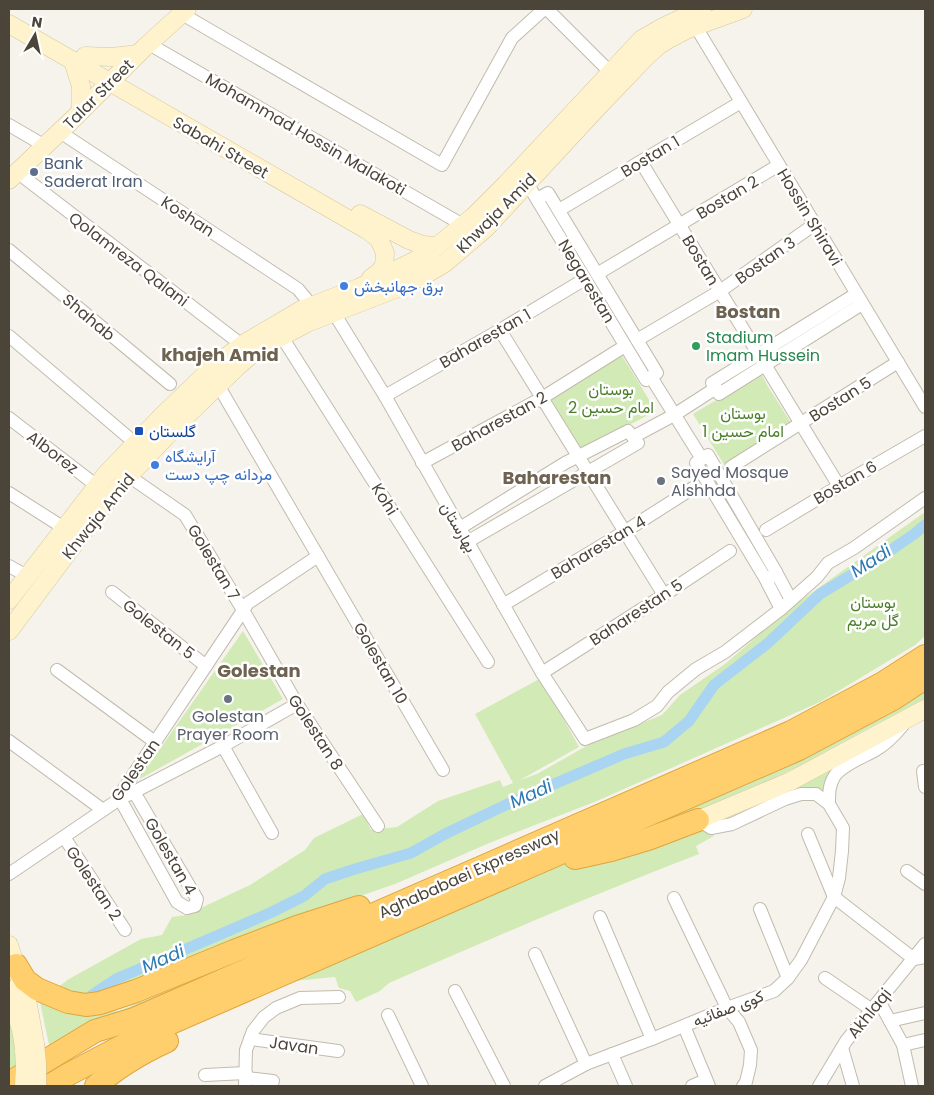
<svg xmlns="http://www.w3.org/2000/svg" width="934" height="1095" font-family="Poppins,Vazirmatn,sans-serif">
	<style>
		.green { fill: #d2eab5 }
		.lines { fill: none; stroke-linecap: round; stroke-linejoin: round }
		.canal { stroke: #a9d4f2; stroke-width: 11 }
		.street-casing { stroke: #c2bbae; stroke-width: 14 }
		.secondary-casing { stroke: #d6c79b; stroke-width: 19 }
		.highway-casing { stroke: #e0a43c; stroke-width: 24 }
		.street { stroke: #fff; stroke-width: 12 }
		.secondary { stroke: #fff3cd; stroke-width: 18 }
		.highway { stroke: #ffcf6e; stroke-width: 22 }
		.secondary-bridge-casing { stroke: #d6c79b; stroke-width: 19; stroke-linecap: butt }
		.secondary-bridge { stroke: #fff3cd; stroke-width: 18 }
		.service-dot { fill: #5c6f8a; stroke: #fff; stroke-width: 2 }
		.shop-dot { fill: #3f7fe0; stroke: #fff; stroke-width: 2 }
		.leisure-dot { fill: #2e9e5b; stroke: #fff; stroke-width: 2 }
		.transit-dot { fill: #1a4fb4; stroke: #fff; stroke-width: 2 }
		.worship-dot { fill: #6b7280; stroke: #fff; stroke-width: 2 }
		.labels { text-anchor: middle; stroke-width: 5; stroke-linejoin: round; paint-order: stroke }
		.street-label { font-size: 16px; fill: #4b4439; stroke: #fff }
		.service-label { font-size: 16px; fill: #4e5e75; stroke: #fff; text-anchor: start }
		.shop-label { font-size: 16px; fill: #366cbe; stroke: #fff; text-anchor: start }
		.leisure-label { font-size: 16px; fill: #27864d; stroke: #fff; text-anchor: start }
		.park-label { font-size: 16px; fill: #4a7f2a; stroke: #fff }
		.transit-label { font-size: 16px; fill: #164399; stroke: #fff; text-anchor: start }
		.worship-label { font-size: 16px; fill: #5b616d; stroke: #fff; text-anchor: start }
		.neighbourhood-label { font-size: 18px; font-weight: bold; fill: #6e6250; stroke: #fff }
		.water-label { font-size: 18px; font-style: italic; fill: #2e7ab2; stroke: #fff }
	</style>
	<rect width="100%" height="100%" fill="#f6f3ec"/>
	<g class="green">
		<polygon points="621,354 656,411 579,451 551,399"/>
		<polygon points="761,373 767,385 795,429 728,471 693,414"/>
		<polygon points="925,512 925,636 915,645 820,702 597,801 494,841 395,884 305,915 222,950 78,1000 54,990 69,979 141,939 162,935 172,917 186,915 250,885 305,850 314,838 363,814 371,830 397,827 438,801 500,780 503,787 513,783 475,714 541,678 579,747 520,780 537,774 590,744 662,715 680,695 725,664 789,609"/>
		<polygon points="243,631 283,699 138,780"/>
		<polygon points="925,689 925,699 924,700 867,729 796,768 707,808 587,849"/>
		<polygon points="859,754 824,795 810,789 795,788 735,815 710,822"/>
		<path d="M697,825l17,11 -18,10 3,8c-104,40 -207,84 -310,129l-9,8 -24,11 -6,-11 -11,-3 -4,-11 -52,5 250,-111 54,-12z"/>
		<polygon points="286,942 164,998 49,1045 40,1002 65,1014 119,1011"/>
		<polygon points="9,1010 20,1067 9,1074"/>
	</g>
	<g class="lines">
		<polyline class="canal" points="92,995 116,979 270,913 304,896 325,879 355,869 411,853 445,834 510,803 624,754 664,742 689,721 714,685 768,643 820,594 876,560 913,535 925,525"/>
		<g class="street-casing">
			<g id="street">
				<polyline points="547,9 610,72"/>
				<polyline points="182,14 442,165 512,38 544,9"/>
				<polyline points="696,27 925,407"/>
				<polyline points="149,44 463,225"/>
				<polyline points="9,125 45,146"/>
				<polyline points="60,132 298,289 312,306"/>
				<polyline points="641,162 839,486"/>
				<polyline points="17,172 242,345"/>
				<polyline points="527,183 646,380 657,373 548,193 537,199"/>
				<polyline points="559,210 741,102"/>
				<polyline points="9,250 170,384"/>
				<polyline points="597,274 779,165"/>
				<polyline points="334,313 385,396 542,673 585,739 634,720 657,706 668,692 696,669 725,652 781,609 817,577 828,563 854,548 925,498"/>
				<polyline points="500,330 664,595"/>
				<polyline points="9,336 135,443"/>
				<polyline points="282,337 488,662"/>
				<polyline points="637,340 720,291 815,224"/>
				<polyline points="651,377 702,459"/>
				<polyline points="218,385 443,770"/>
				<polyline points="716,388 719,394 862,304"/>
				<polyline points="385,396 500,330 585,279"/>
				<polyline points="9,418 97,486"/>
				<polyline points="422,463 542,398 625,346"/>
				<polyline points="731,467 898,362"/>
				<polyline points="136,481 185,515 243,610 297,704 378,826"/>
				<polyline points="9,493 64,528"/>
				<polyline points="460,528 565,463 628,431 633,437"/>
				<polyline points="766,530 839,486 925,436"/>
				<polyline points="467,542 638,443 633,437 674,415 716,388 712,383 856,294"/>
				<polyline points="9,566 27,576"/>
				<polyline points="776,572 791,600"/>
				<polyline points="765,578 770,578 776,572 708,455 696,463 765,578 781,609"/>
				<polyline points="112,592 206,666"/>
				<polyline points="503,605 624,532 693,488"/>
				<polyline points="57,670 155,742"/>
				<polyline points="542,673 664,595 730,551"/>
				<polyline points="9,741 103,810"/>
				<polyline points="223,746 272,833"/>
				<polyline points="923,771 925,787"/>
				<polyline points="128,795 223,746 297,704"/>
				<polyline points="120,799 177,902 187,908 195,906 197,899 134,792"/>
				<path d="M829,804c0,-10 0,-19 5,-27 6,-11 29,-20 40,-26 11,-6 21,-16 29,-26"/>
				<polyline points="808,834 834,897 914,959 925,957"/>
				<polyline points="64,837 125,930"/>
				<polyline points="907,871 925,884"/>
				<polyline points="9,874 115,802 248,603 318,556"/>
				<polyline points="674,898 727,1008 739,1022 751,1050 750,1065 746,1082 743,1086"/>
				<polyline points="760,909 788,978"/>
				<polyline points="600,917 652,1039"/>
				<polyline points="535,954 586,1064"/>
				<polyline points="825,978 872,1010"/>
				<polyline points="455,991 504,1086"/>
				<polyline points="879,1001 903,1045 912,1086"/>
				<polyline points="388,1015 422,1086"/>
				<polyline points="890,1021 925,1013"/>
				<polyline points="684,1026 709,1086"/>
				<polyline points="250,1039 338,1051"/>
				<polyline points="903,1045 925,1040"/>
				<polyline points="842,1048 853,1086"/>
				<polyline points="612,1054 626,1086"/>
				<polyline points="205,1075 246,1073"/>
				<polyline points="246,1078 273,1081"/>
				<polyline points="245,1086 246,1050 253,1031 264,1017 276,1008 300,998 339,997"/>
				<polyline points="545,1086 586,1064 652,1039 727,1008 774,991 788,978 801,960 834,897 839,878 842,851 843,828 829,804 816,794 801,794 785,799 732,824 711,828 698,820"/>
				<polyline points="692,1086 706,1080"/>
				<polyline points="819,1086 846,1041 925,944"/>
			</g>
		</g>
		<g class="secondary-casing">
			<g id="secondary">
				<polyline points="9,24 367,230 379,239 385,253 384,266 378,273 371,278"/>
				<polyline points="85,56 112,57 138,54"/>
				<polyline points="73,61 81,86 81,111"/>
				<polyline points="9,180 71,121 144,48 187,9"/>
				<polyline points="360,214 409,240 423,245 437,246"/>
				<polyline points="9,600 107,473 162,416 214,366 245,343 301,310 358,288 414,261 431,251 474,216 506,184 642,39 663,27 702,9"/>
				<polyline points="9,631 95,516 123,482 175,427 237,367 258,349 307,323 398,288 423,276 445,263 485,229 598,107 646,57 658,46 669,39 688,29 743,9"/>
				<polyline points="698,820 791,781 925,709"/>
				<polyline points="9,945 28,1005 35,1044"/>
				<polyline points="9,990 21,1029 24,1048"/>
			</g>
		</g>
		<g class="highway-casing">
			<g id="highway">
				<polyline points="575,858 611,850 648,839 698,820"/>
				<polyline points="16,965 25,980 37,989 68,1002 86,1005 100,1003 136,991 234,951 297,927 359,907"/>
				<polyline points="9,1083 95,1031 134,1019 791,732 883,683 925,656"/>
				<polyline points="49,1086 69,1074 141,1036 799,749 893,699 925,678"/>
				<path d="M96,1086c21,-19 45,-33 71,-45"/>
			</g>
		</g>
		<use href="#street" class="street"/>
		<use href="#secondary" class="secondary"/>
		<use href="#highway" class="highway"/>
		<g class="secondary-bridge-casing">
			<g id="secondary-bridge">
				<polyline points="35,1044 37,1063 37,1086"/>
				<polyline points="24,1051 25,1065 24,1086"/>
			</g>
		</g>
		<use href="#secondary-bridge" class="secondary-bridge"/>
	</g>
	<circle class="service-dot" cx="34" cy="172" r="5"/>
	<g class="shop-dot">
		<circle cx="344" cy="286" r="5"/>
		<circle cx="155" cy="465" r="5"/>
	</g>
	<circle class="leisure-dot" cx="696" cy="346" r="5"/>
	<rect class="transit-dot" x="134" y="426" width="10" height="10" rx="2.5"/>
	<g class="worship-dot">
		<circle cx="661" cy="481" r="5"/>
		<circle cx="228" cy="699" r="5"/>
	</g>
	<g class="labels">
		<g class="street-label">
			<text transform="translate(98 94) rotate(-45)" y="6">Talar Street</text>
			<text transform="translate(306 134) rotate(30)" y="6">Mohammad Hossin Malakoti</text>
			<text transform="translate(221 147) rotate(30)" y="6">Sabahi Street</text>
			<text transform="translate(650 156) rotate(-31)" y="6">Bostan 1</text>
			<text transform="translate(727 197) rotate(-31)" y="6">Bostan 2</text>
			<text transform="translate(496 213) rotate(-45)" y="6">Khwaja Amid</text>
			<text transform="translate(188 216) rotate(33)" y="6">Koshan</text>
			<text transform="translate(810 217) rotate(59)" y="6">Hossin Shiravi</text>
			<text transform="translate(129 259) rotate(37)" y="6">Qolamreza Qalani</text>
			<text transform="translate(701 260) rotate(59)" y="6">Bostan</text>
			<text transform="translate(765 260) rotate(-35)" y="6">Bostan 3</text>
			<text transform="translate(587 281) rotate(59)" y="6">Negarestan</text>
			<text transform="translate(89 317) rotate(40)" y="6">Shahab</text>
			<text transform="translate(485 338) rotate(-30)" y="6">Baharestan 1</text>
			<text transform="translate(840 399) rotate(-32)" y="6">Bostan 5</text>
			<text transform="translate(499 421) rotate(-29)" y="6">Baharestan 2</text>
			<text transform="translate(53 452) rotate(37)" y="6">Alborez</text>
			<text transform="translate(845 482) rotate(-30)" y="6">Bostan 6</text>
			<text transform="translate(385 499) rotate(58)" y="6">Kohi</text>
			<text transform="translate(98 516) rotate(-51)" y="6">Khwaja Amid</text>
			<text transform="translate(459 527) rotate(60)" y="6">بهارستان</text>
			<text transform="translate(598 547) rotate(-31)" y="6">Baharestan 4</text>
			<text transform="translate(214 562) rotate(59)" y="6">Golestan 7</text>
			<text transform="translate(636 612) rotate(-33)" y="6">Baharestan 5</text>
			<text transform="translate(159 629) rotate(38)" y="6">Golestan 5</text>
			<text transform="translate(381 663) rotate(60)" y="6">Golestan 10</text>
			<text transform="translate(316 732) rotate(57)" y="6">Golestan 8</text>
			<text transform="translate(135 770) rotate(-55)" y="6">Golestan</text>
			<text transform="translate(171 856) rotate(60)" y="6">Golestan 4</text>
			<text transform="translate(469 873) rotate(-24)" y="6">Aghababaei Expressway</text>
			<text transform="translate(94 883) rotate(56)" y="6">Golestan 2</text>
			<text transform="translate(728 1008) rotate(-21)" y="6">کوی صفائیه</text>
			<text transform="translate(869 1013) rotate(-51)" y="6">Akhlaqi</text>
			<text transform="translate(294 1045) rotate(8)" y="6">Javan</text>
		</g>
		<g class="service-label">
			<text x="44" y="169">Bank<tspan x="44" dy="18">Saderat Iran</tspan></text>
		</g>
		<g class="shop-label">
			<text x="354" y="292">برق جهانبخش</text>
			<text x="165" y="462">آرایشگاه<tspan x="165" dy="18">مردانه چپ دست</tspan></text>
		</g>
		<g class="leisure-label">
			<text x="706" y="343">Stadium<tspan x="706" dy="18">Imam Hussein</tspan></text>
		</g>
		<g class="park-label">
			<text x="611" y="395">بوستان<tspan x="611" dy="18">امام حسین 2</tspan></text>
			<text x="743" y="419">بوستان<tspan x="743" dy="18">امام حسین 1</tspan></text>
			<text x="873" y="608">بوستان<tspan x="873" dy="18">گل مریم</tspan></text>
		</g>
		<g class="transit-label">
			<text x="149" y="437">گلستان</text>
		</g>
		<g class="worship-label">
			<text x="671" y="478">Sayed Mosque<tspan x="671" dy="18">Alshhda</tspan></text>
			<text x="228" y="722" text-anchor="middle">Golestan<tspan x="228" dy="18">Prayer Room</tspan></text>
		</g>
		<g class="neighbourhood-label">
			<text x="748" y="318">Bostan</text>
			<text x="220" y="361">khajeh Amid</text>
			<text x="557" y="484">Baharestan</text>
			<text x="259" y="677">Golestan</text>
		</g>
		<g class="water-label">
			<text transform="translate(871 561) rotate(-33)" y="6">Madi</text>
			<text transform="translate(531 794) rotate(-24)" y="6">Madi</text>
			<text transform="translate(163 959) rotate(-23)" y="6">Madi</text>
		</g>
	</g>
	<rect width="934" height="1095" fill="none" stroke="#4b4439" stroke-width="20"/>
	<g transform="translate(35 35) rotate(9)" stroke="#ffffff" stroke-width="4" paint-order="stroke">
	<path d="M0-4L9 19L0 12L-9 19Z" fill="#4b4439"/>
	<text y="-8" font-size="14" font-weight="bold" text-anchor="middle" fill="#4b4439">N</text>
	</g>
</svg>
